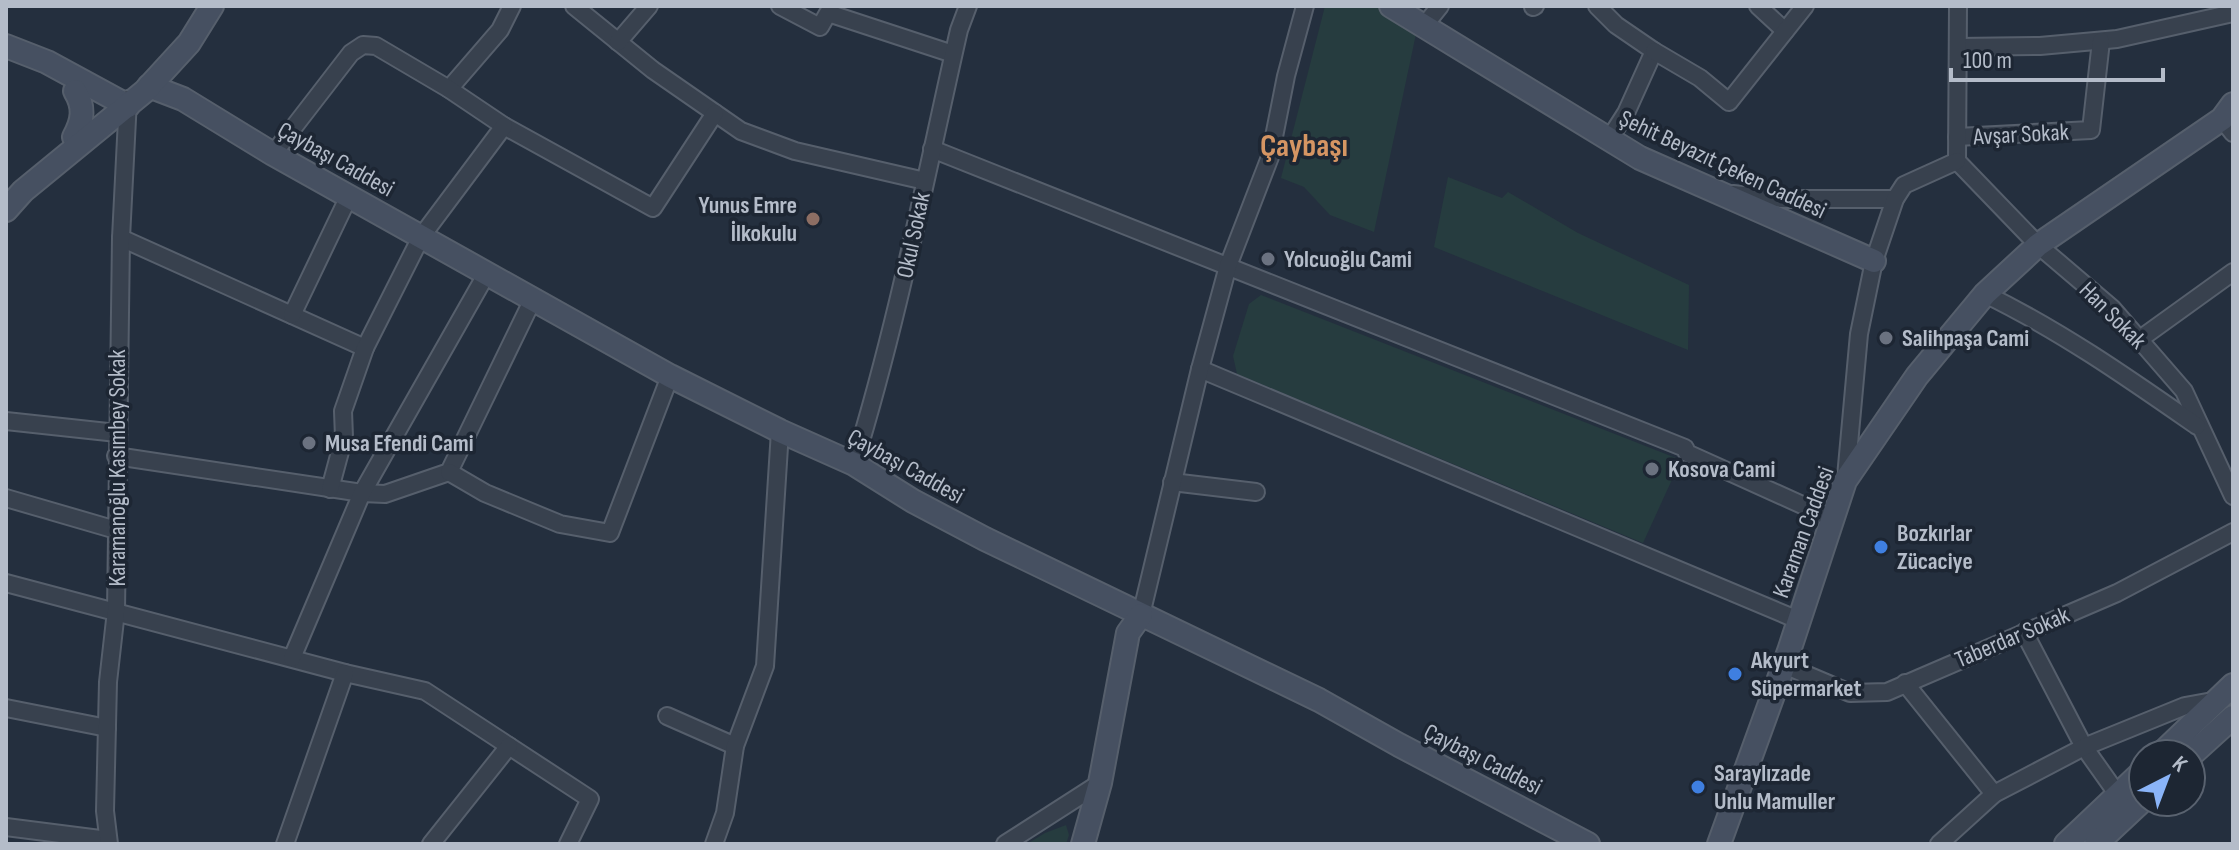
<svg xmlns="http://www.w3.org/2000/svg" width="2239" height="850" font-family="'Sofia Sans Condensed',sans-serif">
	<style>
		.green { fill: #263c3f }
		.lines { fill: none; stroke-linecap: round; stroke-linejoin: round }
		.street-casing { stroke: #565f6c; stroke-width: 20 }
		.secondary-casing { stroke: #565f6c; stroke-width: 26 }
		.street { stroke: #38414e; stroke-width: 16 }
		.secondary { stroke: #465061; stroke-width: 22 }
		.education-dot { fill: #8d6e63; stroke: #1d2633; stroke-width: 3 }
		.worship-dot { fill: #6b7280; stroke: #1d2633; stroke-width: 3 }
		.shop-dot { fill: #3f7fe0; stroke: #1d2633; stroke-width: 3 }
		.labels { text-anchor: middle; stroke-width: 7; stroke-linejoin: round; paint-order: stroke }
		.street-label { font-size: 24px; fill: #b4bcc9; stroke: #1d2633 }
		.poi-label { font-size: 24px; font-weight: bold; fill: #b4bcc9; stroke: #1d2633; text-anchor: start }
		.district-label { font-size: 32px; font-weight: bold; fill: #d59563; stroke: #1d2633 }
	</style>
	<rect width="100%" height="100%" fill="#242f3e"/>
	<g class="green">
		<polygon points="1325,6 1378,6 1416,34 1374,232 1330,215 1304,187 1281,178"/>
		<polygon points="1448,177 1502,198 1508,192 1578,233 1689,285 1688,350 1434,247"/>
		<polygon points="1261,295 1681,460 1643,543 1237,374 1233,356 1249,304"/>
		<polygon points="1066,825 1069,835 1066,844 1027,844 1045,833"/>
	</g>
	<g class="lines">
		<g class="street-casing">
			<g id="street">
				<polyline points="574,6 653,70 741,131 795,151 925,181"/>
				<polyline points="780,6 820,27 828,13 953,54"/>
				<polyline points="1597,6 1616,25 1654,51 1626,113 1608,141"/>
				<polyline points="1758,6 1785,31"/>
				<polyline points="1533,7 1535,6"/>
				<polyline points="1424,26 1440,6"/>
				<polyline points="618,42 649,6"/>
				<polyline points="1958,47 2040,46 2117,39 2233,13"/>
				<polyline points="1654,51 1700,78 1729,102 1805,6"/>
				<polyline points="449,89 500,30 512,6"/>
				<polyline points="2222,119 2233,133"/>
				<polyline points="1957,137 2091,130 2101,41"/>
				<polyline points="932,149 1685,448 1687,453 1831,518"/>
				<polyline points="273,154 351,53 363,45 376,46 449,89 504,126 653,208 715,113"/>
				<polyline points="1957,161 2038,245 2112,308 2184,391 2233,496"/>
				<polyline points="1957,161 1958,6"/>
				<polyline points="1733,194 1782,199 1895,199"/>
				<polyline points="121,238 365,348"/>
				<path d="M1985,294c76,37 143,84 212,132"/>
				<polyline points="292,315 349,196"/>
				<polyline points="2140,339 2233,272"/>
				<polyline points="1200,369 1798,620"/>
				<polyline points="6,421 117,433"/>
				<polyline points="116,456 362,493 385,494 449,472 533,299"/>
				<path d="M854,464c44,-143 72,-289 105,-434l9,-24"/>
				<polyline points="449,472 485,493 560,524 610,533 670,376"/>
				<polyline points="1846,477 1859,334 1874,261 1895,199 1904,185 1957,161"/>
				<polyline points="1172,482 1256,492"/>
				<polyline points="330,489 344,437 343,411 365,348 421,237 504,126"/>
				<polyline points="6,498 116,530"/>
				<polyline points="6,583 345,673 425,691 590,799 568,844"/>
				<polyline points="1141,615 1200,369 1228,266 1270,157 1286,76 1305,6"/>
				<polyline points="2024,632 2084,747 2118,795"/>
				<polyline points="292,658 362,493 487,273"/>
				<polyline points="1784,665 1850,693 1887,692 2117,593 2233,532"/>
				<polyline points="1905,683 1994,794"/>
				<polyline points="6,708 107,728"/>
				<polyline points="667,716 735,746"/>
				<polyline points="6,827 108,840"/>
				<polyline points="109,844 105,811 108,682 116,611 121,238 128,99"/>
				<polyline points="285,844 345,673"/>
				<polyline points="431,844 509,746"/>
				<polyline points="714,844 725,813 735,746 765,666 780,431"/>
				<polyline points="1005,844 1100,783"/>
				<polyline points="1939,844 1994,794 2084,747 2185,706 2218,700"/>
			</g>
		</g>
		<g class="secondary-casing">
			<g id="secondary">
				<polyline points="1391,6 1640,158 1874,261"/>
				<polyline points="6,46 47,62 128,106"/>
				<polyline points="149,86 183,99 273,154 670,376 780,431 854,464 913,501 985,539 1319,700 1399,745 1588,844"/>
				<path d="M74,137c9,-16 11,-30 1,-46"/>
				<polyline points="6,210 23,191 145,91 189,43 212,6"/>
				<polyline points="2161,754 2233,685"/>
				<polyline points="2191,755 2233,717"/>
				<polyline points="1083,844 1100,783 1128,633 1141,615"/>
				<polyline points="1719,844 1789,651 1845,481 1917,376 1985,294 2038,245 2222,119 2233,104"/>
				<polyline points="2066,844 2143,771"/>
				<polyline points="2096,844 2143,800"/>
			</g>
		</g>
		<use href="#street" class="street"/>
		<use href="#secondary" class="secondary"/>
	</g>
	<circle class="education-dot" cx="813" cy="219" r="8"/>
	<g class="worship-dot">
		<circle cx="1268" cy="259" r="8"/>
		<circle cx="1886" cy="338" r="8"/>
		<circle cx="309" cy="443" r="8"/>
		<circle cx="1652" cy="469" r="8"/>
	</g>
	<g class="shop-dot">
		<circle cx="1881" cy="547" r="8"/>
		<circle cx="1735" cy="674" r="8"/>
		<circle cx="1698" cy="787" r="8"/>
	</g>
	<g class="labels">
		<g class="street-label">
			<text transform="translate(2021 134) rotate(-3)" y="8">Avşar Sokak</text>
			<text transform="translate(336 159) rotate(29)" y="8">Çaybaşı Caddesi</text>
			<text transform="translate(1723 164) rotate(25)" y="8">Şehit Beyazıt Çeken Caddesi</text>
			<text transform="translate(913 235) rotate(-78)" y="8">Okul Sokak</text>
			<text transform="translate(2113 315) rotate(45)" y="8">Han Sokak</text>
			<text transform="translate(906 466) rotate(29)" y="8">Çaybaşı Caddesi</text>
			<text transform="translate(117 468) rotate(-90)" y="8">Karamanoğlu Kasımbey Sokak</text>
			<text transform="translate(1803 532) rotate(-70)" y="8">Karaman Caddesi</text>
			<text transform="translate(2012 637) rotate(-23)" y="8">Taberdar Sokak</text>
			<text transform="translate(1483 759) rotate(27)" y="8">Çaybaşı Caddesi</text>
		</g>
		<g class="poi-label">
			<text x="797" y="213" text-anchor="end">Yunus Emre<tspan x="797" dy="28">İlkokulu</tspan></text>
			<text x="1284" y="267">Yolcuoğlu Cami</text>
			<text x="1902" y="346">Salihpaşa Cami</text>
			<text x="325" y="451">Musa Efendi Cami</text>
			<text x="1668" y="477">Kosova Cami</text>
			<text x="1897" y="541">Bozkırlar<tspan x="1897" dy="28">Zücaciye</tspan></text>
			<text x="1751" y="668">Akyurt<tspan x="1751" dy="28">Süpermarket</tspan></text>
			<text x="1714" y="781">Saraylızade<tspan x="1714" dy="28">Unlu Mamuller</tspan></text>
		</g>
		<g class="district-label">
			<text x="1304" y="156">Çaybaşı</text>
		</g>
	</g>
	<rect width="2239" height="850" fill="none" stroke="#b4bcc9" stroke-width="16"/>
	<g transform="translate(2167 778) rotate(42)"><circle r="38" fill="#1d2633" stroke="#59626f" stroke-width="2"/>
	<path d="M0-6L14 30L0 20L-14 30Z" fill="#8ab4f8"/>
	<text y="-12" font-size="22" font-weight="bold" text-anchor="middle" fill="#b4bcc9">K</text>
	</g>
	<path d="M1951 68v12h212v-12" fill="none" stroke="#b4bcc9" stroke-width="4"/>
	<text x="1963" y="68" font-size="24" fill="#b4bcc9" stroke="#1d2633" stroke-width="6" paint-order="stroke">100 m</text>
</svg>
